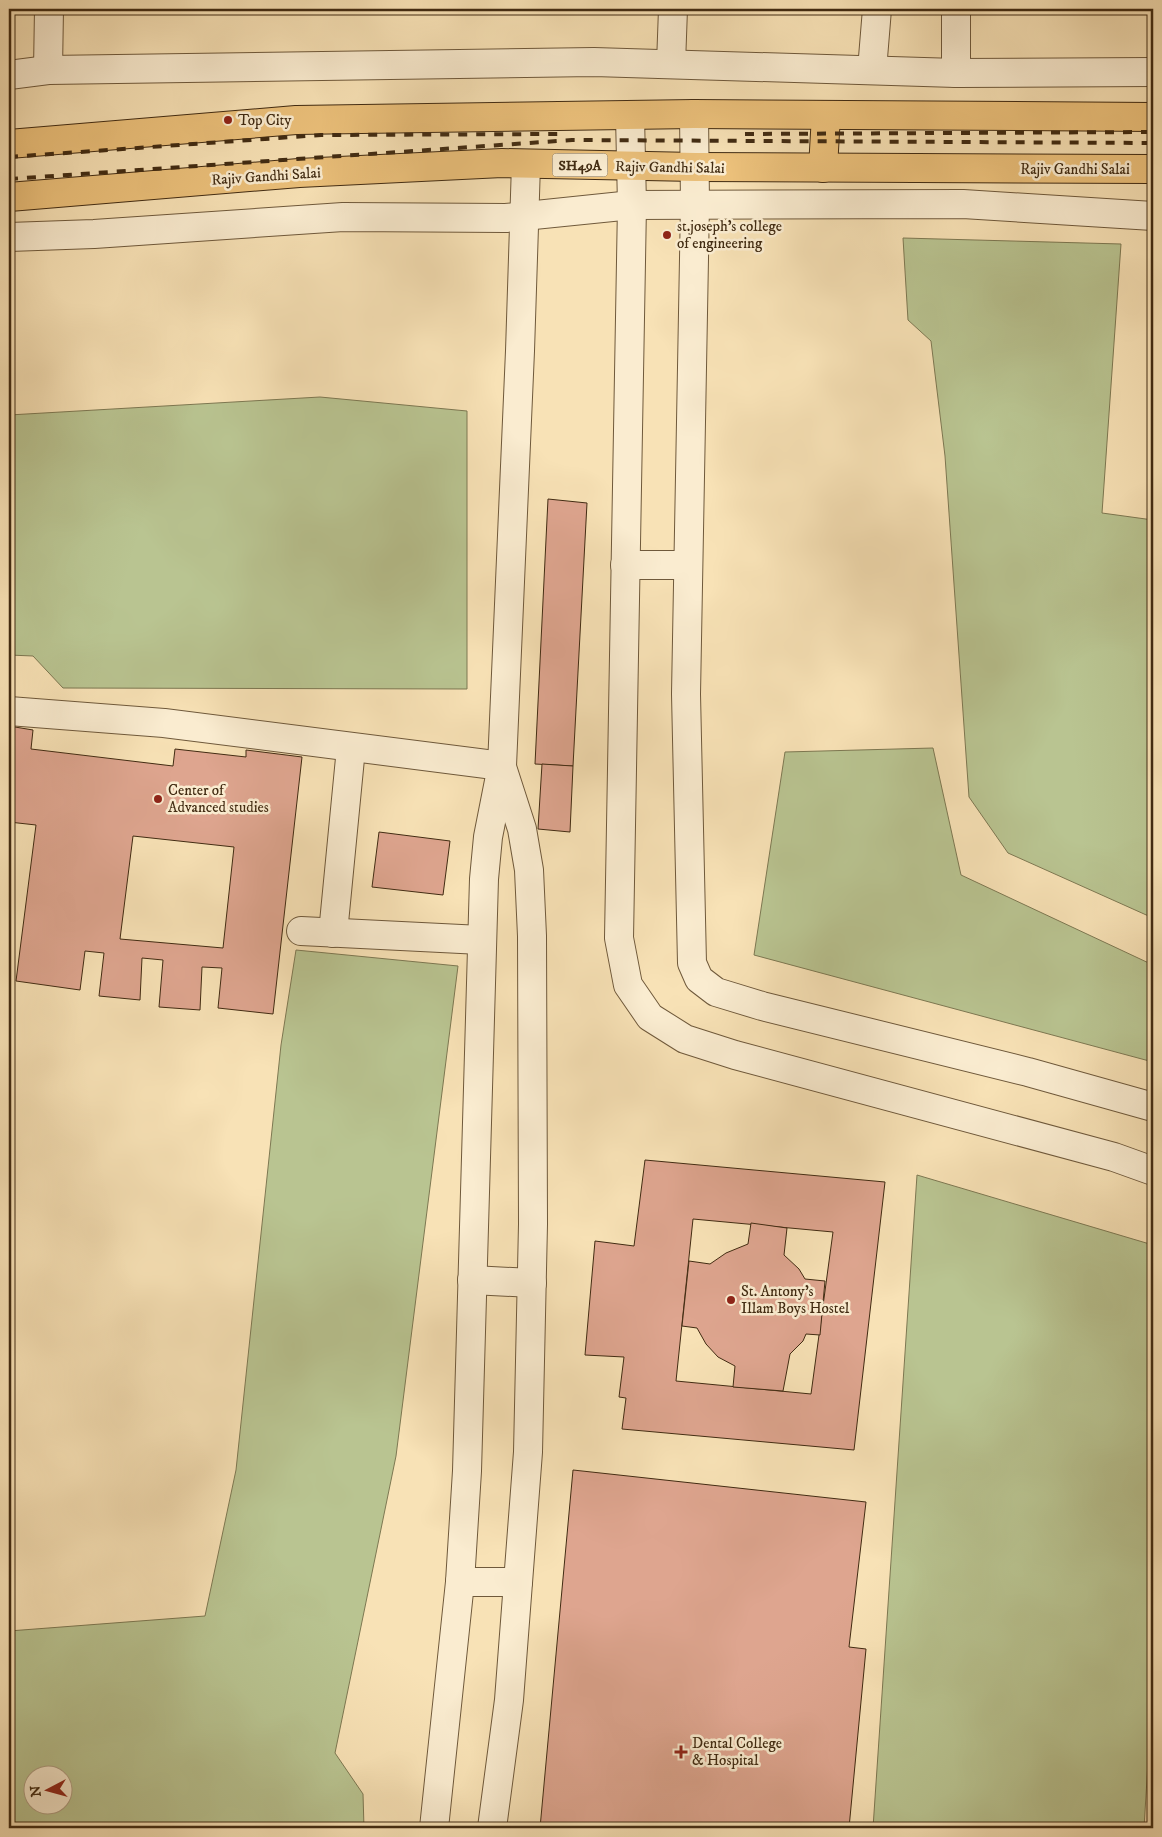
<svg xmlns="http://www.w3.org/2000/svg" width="1162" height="1837" font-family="'IM FELL DW Pica',serif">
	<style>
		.green { fill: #b9c491; stroke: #7d7852; fill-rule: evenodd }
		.building { fill: #dea58f; stroke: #412b12; fill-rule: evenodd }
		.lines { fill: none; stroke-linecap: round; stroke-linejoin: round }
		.minor-casing { stroke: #6f593b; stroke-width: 30 }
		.major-casing { stroke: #412b12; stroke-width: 30 }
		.minor { stroke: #faecd0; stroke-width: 28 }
		.major { stroke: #ecc17b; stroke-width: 28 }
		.rail { stroke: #412b12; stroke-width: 4; stroke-dasharray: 9 9; stroke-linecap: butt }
		.poi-dot { fill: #8f2418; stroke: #faecd0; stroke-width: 2 }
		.labels { text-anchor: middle; stroke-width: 5; stroke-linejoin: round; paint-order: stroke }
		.shield { fill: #faecd0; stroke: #78654b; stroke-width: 1 }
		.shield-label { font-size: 14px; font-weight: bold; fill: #412b12 }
		.poi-label { font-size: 15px; fill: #412b12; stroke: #faecd0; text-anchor: start }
		.street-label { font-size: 15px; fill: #412b12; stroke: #faecd0 }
	</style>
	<rect width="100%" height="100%" fill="#f8e2b6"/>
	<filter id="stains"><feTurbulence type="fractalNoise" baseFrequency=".004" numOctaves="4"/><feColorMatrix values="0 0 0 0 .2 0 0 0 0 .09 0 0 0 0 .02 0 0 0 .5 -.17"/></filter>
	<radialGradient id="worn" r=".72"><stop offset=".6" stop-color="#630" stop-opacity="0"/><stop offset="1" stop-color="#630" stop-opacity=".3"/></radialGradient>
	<g class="green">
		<polygon points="903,238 1121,244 1102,513 1153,520 1153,918 1008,853 969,797 945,456 931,341 908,320"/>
		<polygon points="320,397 467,411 467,689 63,688 33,656 9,655 9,415"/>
		<polygon points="933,748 961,875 1153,965 1153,1062 754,955 785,752"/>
		<path d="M296,950l162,16 -62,490 -61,297 28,41 1,34h-355v-197l196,-15 31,-146 45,-425zM62,1774v30h-30v-30z"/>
		<polygon points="917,1175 1153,1245 1153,1680 1144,1828 873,1828"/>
	</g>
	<g class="building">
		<polygon points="548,499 587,503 573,766 535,764"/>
		<path d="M9,726l24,4 -2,19 142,17 2,-17 71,8v-7l56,7 -29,257 -55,-6 4,-40 -20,-1 -2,43 -41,-3 4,-47 -21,-2 -2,42 -41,-4 5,-43 -19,-2 -5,39 -64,-9 20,-156 -27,-3zM133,836l101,11 -11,101 -103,-9z"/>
		<polygon points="542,764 573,766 570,832 538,829"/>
		<polygon points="379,832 450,841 443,895 372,887"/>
		<path d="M645,1160l240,22 -31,268 -232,-21 4,-31 -7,-1 5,-40 -39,-2 10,-114 39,5zM693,1219l140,13 -22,162 -135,-13z"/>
		<polygon points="751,1223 787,1228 784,1255 799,1269 805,1279 825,1281 820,1335 806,1334 803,1341 790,1354 783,1391 733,1387 735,1366 718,1357 706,1344 697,1328 682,1326 689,1261 710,1264 726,1253 748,1244"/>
		<polygon points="573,1470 866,1502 849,1647 866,1649 849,1828 540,1828"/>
	</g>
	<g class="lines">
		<g class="minor-casing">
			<g id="minor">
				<polyline points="671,64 673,9"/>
				<polyline points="48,70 49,9"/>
				<polyline points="872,70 877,9"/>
				<polyline points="956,73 956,9"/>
				<polyline points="9,75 48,70 594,62 956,73 1153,72"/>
				<polyline points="694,114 695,204 686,694 692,963 699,979 716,992 762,1006 1028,1072 1153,1107"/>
				<polyline points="630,116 632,205 619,938 628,985 650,1017 685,1039 735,1055 1114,1157 1153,1171"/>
				<polyline points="9,237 94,234 343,217 506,218 632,205 963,204 1153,216"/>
				<polyline points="625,565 688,565"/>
				<polyline points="9,711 164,723 502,766"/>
				<polyline points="301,931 481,940"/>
				<polyline points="333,933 351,748"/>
				<polyline points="472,1280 532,1283"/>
				<polyline points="460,1582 518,1582"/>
				<polyline points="434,1828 460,1582 467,1471 484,879 488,837 502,766 520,351 526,164"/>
				<polyline points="492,1828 509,1700 528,1452 533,1224 532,936 529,870 522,829 502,767"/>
			</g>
		</g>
		<g class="major-casing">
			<g id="major">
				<polyline points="9,144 296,120 694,114 1153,117"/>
				<polyline points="823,168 826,115"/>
				<polyline points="9,197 299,173 502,163 695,167 1153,169"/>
			</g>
		</g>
		<use href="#minor" class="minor"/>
		<use href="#major" class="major"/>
		<g class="rail">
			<polyline points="745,134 1153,132"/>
			<polyline points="9,157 321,135 558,134"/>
			<polyline points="9,179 572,140 1153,143"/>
		</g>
	</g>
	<g class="poi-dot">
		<circle cx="228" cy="120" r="5"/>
		<circle cx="667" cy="235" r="5"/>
		<circle cx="158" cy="799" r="5"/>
		<circle cx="731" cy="1300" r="5"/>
		<path d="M678.5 1744.5h5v5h5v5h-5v5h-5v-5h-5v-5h5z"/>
	</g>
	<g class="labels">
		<rect class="shield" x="552.5" y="153.5" width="55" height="23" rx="4"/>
		<g class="shield-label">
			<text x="580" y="170">SH49A</text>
		</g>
		<g class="poi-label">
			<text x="238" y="125">Top City</text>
			<text x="677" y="231">st.joseph's college<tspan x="677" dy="17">of engineering</tspan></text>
			<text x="168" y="795">Center of<tspan x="168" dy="17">Advanced studies</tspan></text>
			<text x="741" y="1296">St. Antony's<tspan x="741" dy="17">Illam Boys Hostel</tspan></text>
			<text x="692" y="1748">Dental College<tspan x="692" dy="17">&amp; Hospital</tspan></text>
		</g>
		<g class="street-label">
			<text transform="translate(670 167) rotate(1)" y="5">Rajiv Gandhi Salai</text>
			<text x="1075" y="174">Rajiv Gandhi Salai</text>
			<text transform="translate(266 176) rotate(-4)" y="5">Rajiv Gandhi Salai</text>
		</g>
	</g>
	<rect width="1162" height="1837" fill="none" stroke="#f8e2b6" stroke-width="30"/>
	<rect x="10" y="10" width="1142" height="1817" fill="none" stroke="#412b12" stroke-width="2.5"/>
	<rect x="15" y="15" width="1132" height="1807" fill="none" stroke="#412b12"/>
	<g transform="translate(48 1790) rotate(264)"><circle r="24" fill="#faecd0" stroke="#b09f84"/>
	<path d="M0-4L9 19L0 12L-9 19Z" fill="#8f2418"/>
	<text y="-8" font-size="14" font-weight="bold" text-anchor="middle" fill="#412b12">N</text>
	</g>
	<rect width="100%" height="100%" filter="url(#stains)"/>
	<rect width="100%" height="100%" fill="url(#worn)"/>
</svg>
